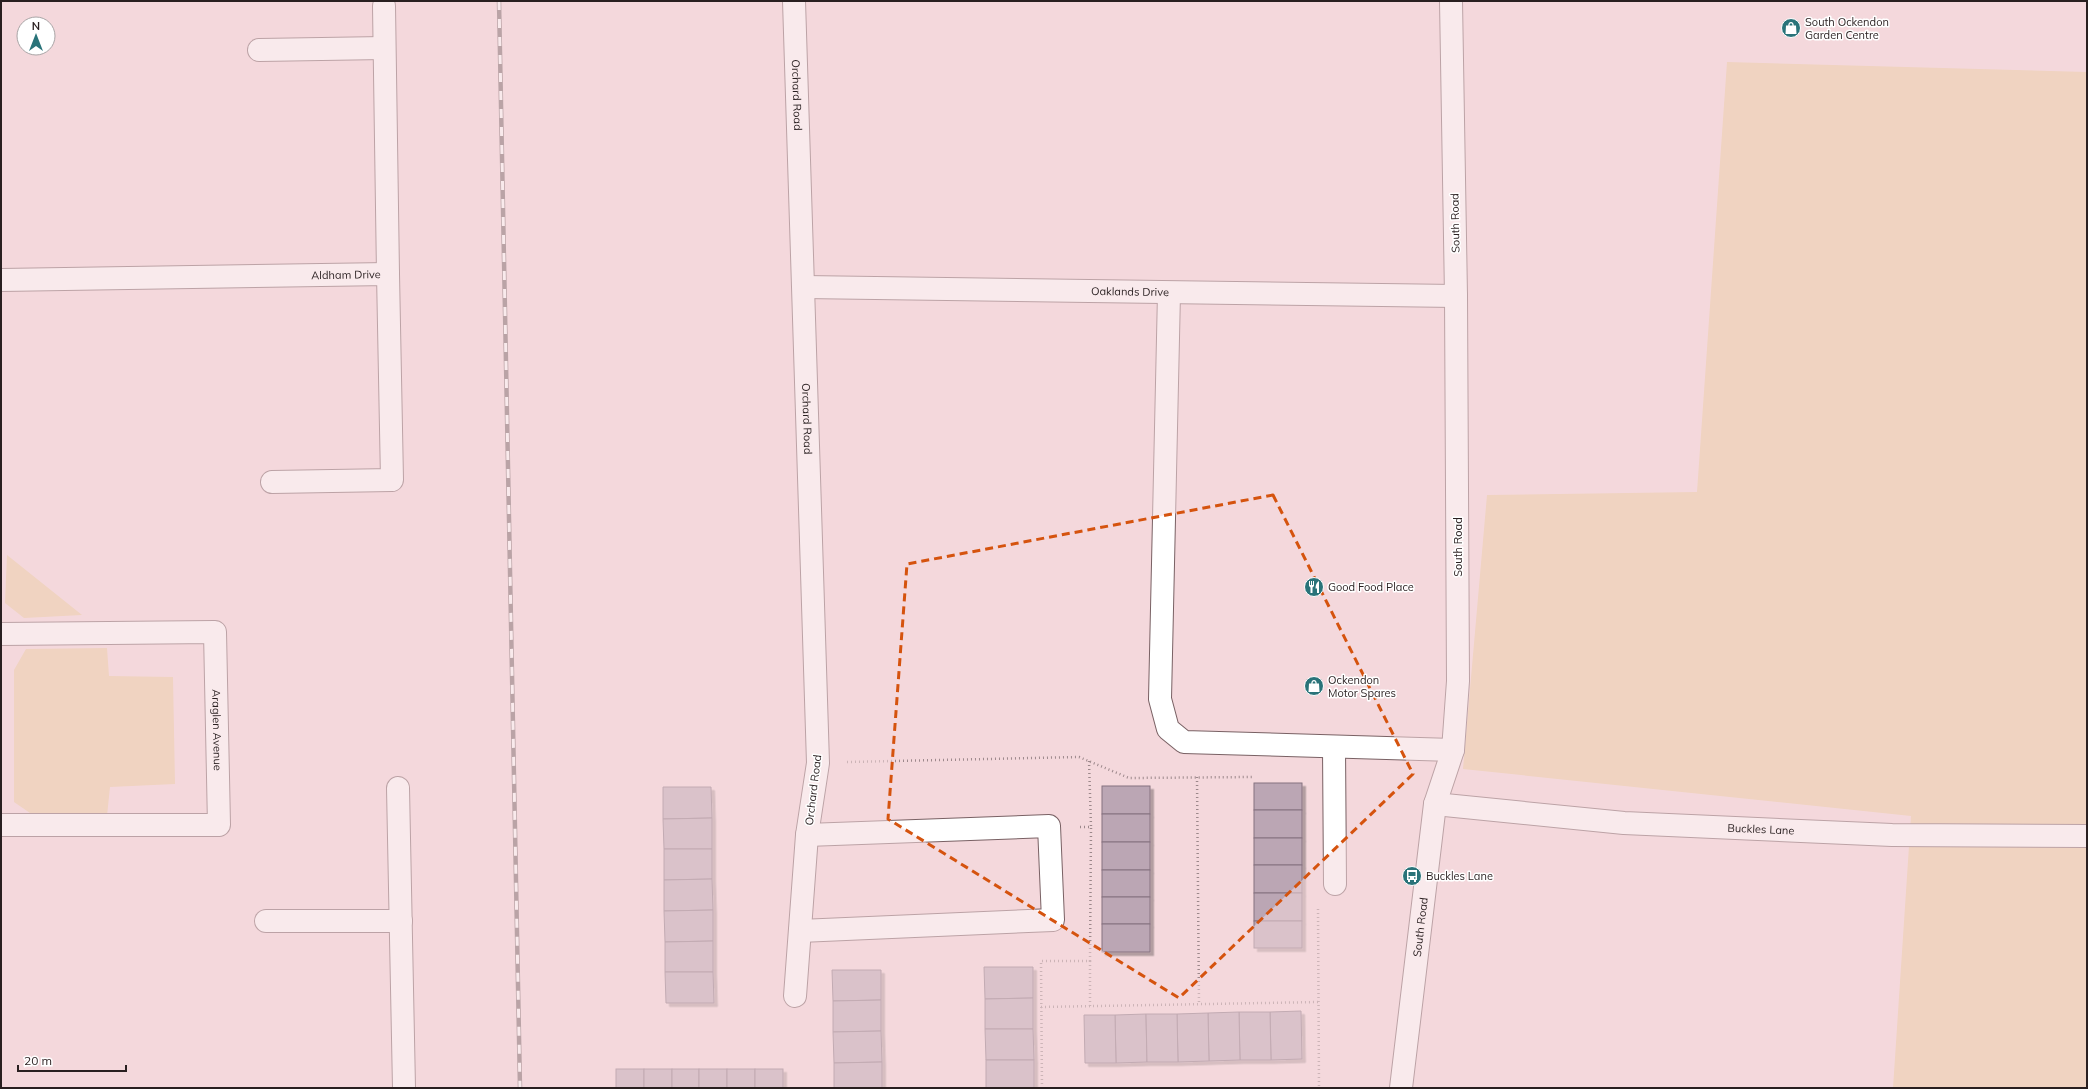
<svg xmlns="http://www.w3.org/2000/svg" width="2088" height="1089" font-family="Mulish,sans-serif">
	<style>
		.green { fill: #ebcc9f }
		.building { fill: #bba6b4; stroke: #867380; filter: url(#shadow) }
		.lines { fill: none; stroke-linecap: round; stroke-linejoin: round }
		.minor-casing { stroke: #796164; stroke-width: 24 }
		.major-casing { stroke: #796164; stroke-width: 24 }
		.path { stroke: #9c888b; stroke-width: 2.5; stroke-dasharray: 1 3; stroke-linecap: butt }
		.minor { stroke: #fff; stroke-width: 22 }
		.major { stroke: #fff; stroke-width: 22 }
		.rail-casing { stroke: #746365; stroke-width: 4.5 }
		.rail { stroke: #fff; stroke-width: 3; stroke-dasharray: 9; stroke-linecap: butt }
		.marked { fill: none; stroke: #d5530e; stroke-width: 3; stroke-dasharray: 8 5; stroke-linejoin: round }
		.labels { text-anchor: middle; stroke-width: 3; stroke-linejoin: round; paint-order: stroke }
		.poi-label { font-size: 11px; fill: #291f20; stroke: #fff; text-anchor: start }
		.street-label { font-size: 11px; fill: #291f20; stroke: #fff }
	</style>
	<defs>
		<filter id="shadow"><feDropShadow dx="3.5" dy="3.5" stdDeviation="0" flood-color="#0004"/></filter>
	</defs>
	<rect width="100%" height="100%" fill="#f4d8dc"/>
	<g class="green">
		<polygon points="1727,62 2087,72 2087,1088 1893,1088 1911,816 1463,769 1487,495 1697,492"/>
		<polygon points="7,555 82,615 24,618 5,603"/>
		<polygon points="107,648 109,676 173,677 175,784 110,787 107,816 30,813 14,802 14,670 26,649"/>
	</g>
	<g class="building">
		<rect x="1254" y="783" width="48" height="27"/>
		<rect x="1102" y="786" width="48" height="28"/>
		<polygon points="663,787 711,787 712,818 663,819"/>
		<rect x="1254" y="810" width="48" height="28"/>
		<rect x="1102" y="814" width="48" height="28"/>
		<polygon points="712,818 712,849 664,849 663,819"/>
		<rect x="1254" y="838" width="48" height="27"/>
		<rect x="1102" y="842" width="48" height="28"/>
		<polygon points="664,849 712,849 712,879 664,880"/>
		<rect x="1254" y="865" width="48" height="28"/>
		<rect x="1102" y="870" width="48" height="27"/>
		<polygon points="712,879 713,910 664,911 664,880"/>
		<rect x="1254" y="893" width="48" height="28"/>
		<rect x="1102" y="897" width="48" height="27"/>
		<polygon points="713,910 713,941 665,942 664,911"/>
		<rect x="1254" y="921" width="48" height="27"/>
		<rect x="1102" y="924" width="48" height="28"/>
		<polygon points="713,941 713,972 665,972 665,942"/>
		<polygon points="984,967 1033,967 1033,998 985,999"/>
		<polygon points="832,970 881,970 881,1000 833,1001"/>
		<polygon points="665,972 713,972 714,1003 666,1003"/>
		<polygon points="1033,998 1033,1029 985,1029 985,999"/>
		<polygon points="881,1000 881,1031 833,1032 833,1001"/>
		<polygon points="1301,1011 1302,1059 1271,1060 1270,1012"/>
		<polygon points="1239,1012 1270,1012 1271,1060 1240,1060"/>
		<polygon points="1239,1012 1240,1060 1209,1061 1208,1013"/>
		<polygon points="1208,1013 1209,1061 1178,1062 1177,1014"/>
		<polygon points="1146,1014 1147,1062 1116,1063 1115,1015"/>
		<polygon points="1146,1014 1177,1014 1178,1062 1147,1062"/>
		<polygon points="1084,1015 1115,1015 1116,1063 1085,1063"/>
		<polygon points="985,1029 1033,1029 1034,1060 986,1060"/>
		<polygon points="881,1031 882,1062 834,1063 833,1032"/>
		<rect x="986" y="1060" width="48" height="28"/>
		<polygon points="882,1062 882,1088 834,1088 834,1063"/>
		<rect x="616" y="1069" width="28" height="19"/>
		<rect x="644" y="1069" width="28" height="19"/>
		<rect x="672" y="1069" width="27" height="19"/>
		<rect x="699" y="1069" width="28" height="19"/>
		<rect x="727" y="1069" width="28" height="19"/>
		<rect x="755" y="1069" width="28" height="19"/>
	</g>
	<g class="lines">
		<g class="minor-casing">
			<g id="minor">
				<path id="s1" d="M794,1l24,762 -11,72 -12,161"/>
				<polyline points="384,6 388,274"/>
				<polyline points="259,50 384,48"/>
				<path id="s2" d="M1,280l387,-6 4,206 -120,2"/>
				<path id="s3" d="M804,287l652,9"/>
				<polyline points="1169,293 1160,699 1168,729 1184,742 1453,750"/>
				<path id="s4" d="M1,634l214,-2 4,193h-218"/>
				<polyline points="1334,747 1335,884"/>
				<polyline points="398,788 404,1088"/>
				<path id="s5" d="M1435,804l189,19 268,12 195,1"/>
				<polyline points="266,921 401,921"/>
				<polyline points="800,931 1053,920 1049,826 807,835"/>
			</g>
		</g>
		<g class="major-casing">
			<g id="major">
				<path id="s6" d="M1401,1088l34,-284 18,-54 5,-69 -2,-385 -5,-295"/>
			</g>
		</g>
		<g class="path">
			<polyline points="1089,761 1091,827"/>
			<polyline points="847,762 1079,757 1129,778 1254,777"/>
			<polyline points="1197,777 1199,1004"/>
			<polyline points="1318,909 1319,1088"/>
			<polyline points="1090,961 1090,1006"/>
			<polyline points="1041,1007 1319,1002"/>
			<polyline points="1042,1088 1041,961 1090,961 1091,827 1079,827"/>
		</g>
		<use href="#minor" class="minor"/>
		<use href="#major" class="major"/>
		<g class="rail-casing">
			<polyline id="rail" points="499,1 520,1088"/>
		</g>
		<use href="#rail" class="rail"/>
	</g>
	<path d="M0 0H2088V1089H0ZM1273,495l140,279 -234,224 -291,-179 19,-255z" fill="#f4d8dc" fill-opacity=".55" fill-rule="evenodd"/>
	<path class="marked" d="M1273,495l140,279 -234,224 -291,-179 19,-255z"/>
	<defs>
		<g id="shop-disc" transform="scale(1)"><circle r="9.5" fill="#297379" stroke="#fff"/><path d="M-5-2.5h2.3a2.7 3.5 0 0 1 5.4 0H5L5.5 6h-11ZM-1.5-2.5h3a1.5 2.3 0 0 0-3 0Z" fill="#fff"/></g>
		<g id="restaurant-disc" transform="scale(1)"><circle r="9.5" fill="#297379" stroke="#fff"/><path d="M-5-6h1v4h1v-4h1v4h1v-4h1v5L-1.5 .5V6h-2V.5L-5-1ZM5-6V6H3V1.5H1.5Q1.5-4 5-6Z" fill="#fff"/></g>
		<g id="bus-disc" transform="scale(1)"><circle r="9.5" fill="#297379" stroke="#fff"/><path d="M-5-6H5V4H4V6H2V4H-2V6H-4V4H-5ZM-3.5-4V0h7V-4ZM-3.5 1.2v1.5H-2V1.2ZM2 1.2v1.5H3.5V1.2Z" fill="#fff"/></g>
	</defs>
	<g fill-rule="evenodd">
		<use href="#shop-disc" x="1791" y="28"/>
		<use href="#restaurant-disc" x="1314" y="587"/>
		<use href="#shop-disc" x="1314" y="686"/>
		<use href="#bus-disc" x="1412" y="876"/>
	</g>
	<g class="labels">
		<g class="poi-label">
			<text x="1805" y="26">South Ockendon<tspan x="1805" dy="13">Garden Centre</tspan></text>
			<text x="1328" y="591">Good Food Place</text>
			<text x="1328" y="684">Ockendon<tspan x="1328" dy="13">Motor Spares</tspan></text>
			<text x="1426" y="880">Buckles Lane</text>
		</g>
		<g class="street-label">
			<text dy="4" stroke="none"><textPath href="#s1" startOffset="94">Orchard Road</textPath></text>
			<text transform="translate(1455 223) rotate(-91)" y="4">South Road</text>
			<text dy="4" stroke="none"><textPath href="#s2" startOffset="345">Aldham Drive</textPath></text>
			<text dy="4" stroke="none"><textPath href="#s3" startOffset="326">Oaklands Drive</textPath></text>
			<text dy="4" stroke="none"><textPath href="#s1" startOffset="418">Orchard Road</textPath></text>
			<text transform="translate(1458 547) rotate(-90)" y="4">South Road</text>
			<text dy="4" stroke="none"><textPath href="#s4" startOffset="312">Araglen Avenue</textPath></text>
			<text transform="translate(813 790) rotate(-83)" y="4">Orchard Road</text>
			<text dy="4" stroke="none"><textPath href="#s5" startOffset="327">Buckles Lane</textPath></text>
			<text dy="4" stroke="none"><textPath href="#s6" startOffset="162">South Road</textPath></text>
		</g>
	</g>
	<rect width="2088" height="1089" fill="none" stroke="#291f20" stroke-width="4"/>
	<g transform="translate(36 36)"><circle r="19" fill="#ffffff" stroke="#a9a5a6"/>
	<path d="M0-3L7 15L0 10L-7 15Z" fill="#297379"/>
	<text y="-6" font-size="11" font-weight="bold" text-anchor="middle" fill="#291f20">N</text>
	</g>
	<path d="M18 1065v6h108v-6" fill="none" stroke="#291f20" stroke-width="2"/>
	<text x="24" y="1065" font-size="12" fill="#291f20" stroke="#ffffff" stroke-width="3" paint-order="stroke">20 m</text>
</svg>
